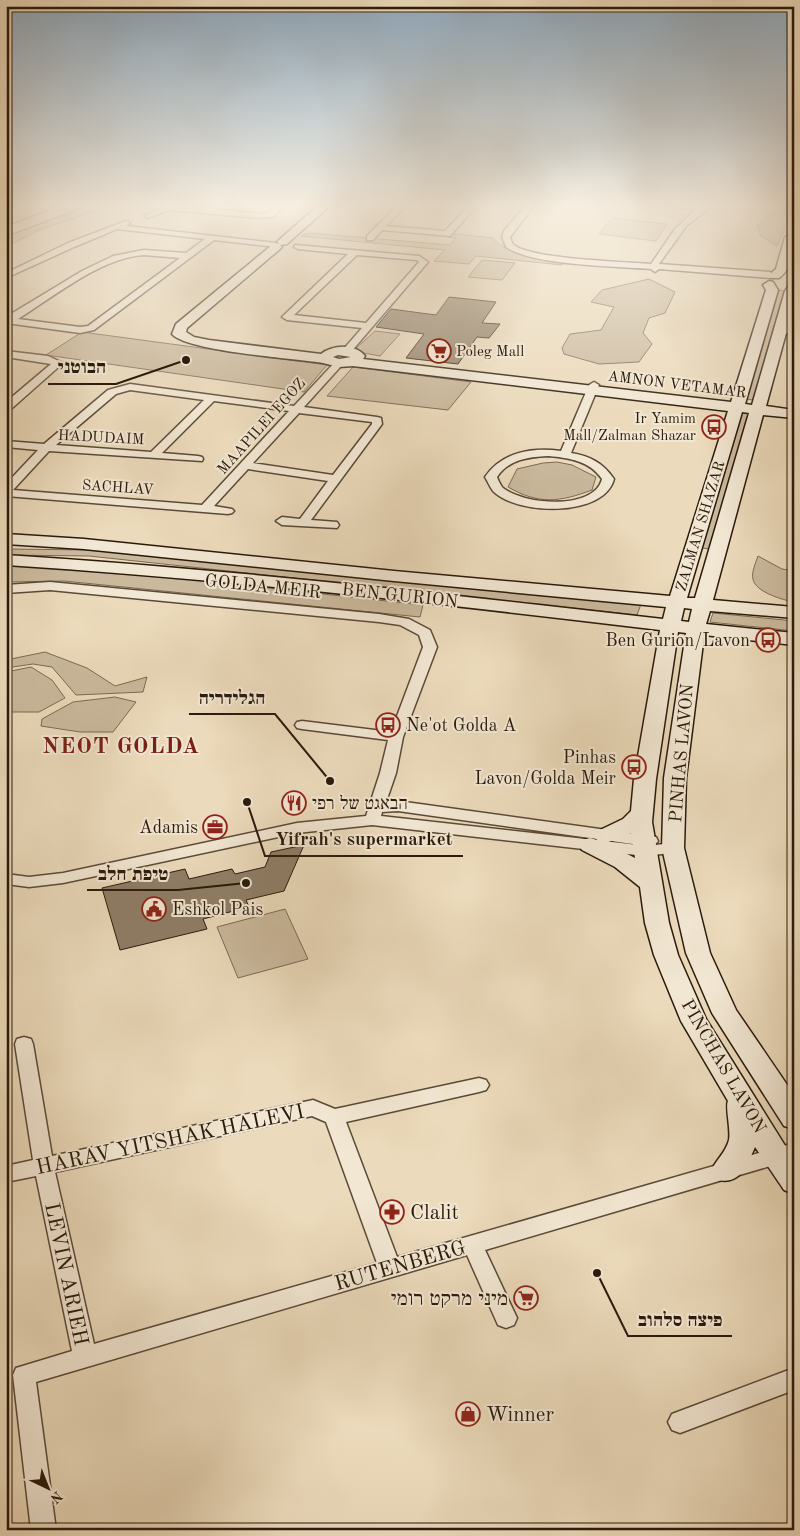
<svg xmlns="http://www.w3.org/2000/svg" width="800" height="1536" font-family="'Old Standard TT','Frank Ruhl Libre',serif">
	<style>
		.green { fill: #cab99d; stroke: #7a6a54 }
		.building { fill: #8e7e67; stroke: #2a1a0b }
		.lines { fill: none; stroke-linecap: round; stroke-linejoin: round }
		.street-casing { stroke: #5a4a37; stroke-width: 3 }
		.secondary-casing { stroke: #2a1a0b; stroke-width: 3 }
		.highway-casing { stroke: #2a1a0b; stroke-width: 2 }
		.street { fill: #f2e7d3; fill-rule: evenodd }
		.secondary { fill: #f2e7d3; fill-rule: evenodd }
		.highway { fill: #ebdabb; fill-rule: evenodd }
		.labels { text-anchor: middle; stroke-width: 4; stroke-linejoin: round; paint-order: stroke }
		.far-poi-label { font-size: 15px; fill: #2a1a0b; stroke: #f2e7d3; text-anchor: start }
		.far-street-label { font-size: 15px; fill: #2a1a0b; stroke: #f2e7d3 }
		.street-label { font-size: 18px; fill: #2a1a0b; stroke: #f2e7d3 }
		.poi-label { font-size: 18px; fill: #2a1a0b; stroke: #f2e7d3; text-anchor: end }
		.near-street-label { font-size: 21px; fill: #2a1a0b; stroke: #f2e7d3 }
		.near-poi-label { font-size: 21px; fill: #2a1a0b; stroke: #f2e7d3; text-anchor: start }
		.district-label { font-size: 22px; font-weight: bold; letter-spacing: 1px; fill: #7a1f14; stroke: #f2e7d3 }
		.leader { fill: none; stroke: #2a1a0b; stroke-width: 2 }
		.callout-dot { fill: #2a1a0b; stroke: #f2e7d3; stroke-width: 2 }
		.callout-label { font-size: 19px; text-anchor: middle; font-weight: bold; fill: #2a1a0b; stroke: #f2e7d3; stroke-width: 4; stroke-linejoin: round; paint-order: stroke }
	</style>
	<rect width="100%" height="100%" fill="#ebdabb"/>
	<filter id="stains"><feTurbulence type="fractalNoise" baseFrequency=".004" numOctaves="4"/><feColorMatrix values="0 0 0 0 .2 0 0 0 0 .09 0 0 0 0 .02 0 0 0 .5 -.17"/></filter>
	<radialGradient id="worn" r=".72"><stop offset=".6" stop-color="#630" stop-opacity="0"/><stop offset="1" stop-color="#630" stop-opacity=".3"/></radialGradient>
	<g class="green">
		<polygon points="90,204 116,204 39,230 6,247 6,237 29,226"/>
		<polygon points="789,204 794,204 794,215 788,221 777,246 761,236 757,226 769,214"/>
		<polygon points="612,218 667,224 656,241 599,234"/>
		<path d="M308,233l142,12 6,-7 -9,-1 8,-3 38,4c12,17 52,20 72,23l-3,4 -86,-9 -7,8 -35,-3 11,-11 -144,-14z"/>
		<polygon points="482,260 515,263 502,280 468,277"/>
		<polygon points="649,279 675,292 665,313 649,318 643,333 652,344 639,362 599,364 564,354 562,348 570,334 601,330 614,307 591,302 602,290"/>
		<polygon points="778,290 784,291 753,400 746,399"/>
		<polygon points="375,331 400,334 380,356 353,351"/>
		<polygon points="82,332 327,365 304,392 46,355"/>
		<polygon points="353,367 471,382 448,410 327,396"/>
		<polygon points="742,413 749,413 710,549 702,548"/>
		<path d="M557,462l15,3 24,12 -4,13c-32,12 -53,15 -84,-3l9,-18 26,-6z"/>
		<polygon points="6,549 94,550 641,604 637,615 89,556 6,555"/>
		<path d="M758,556l24,13 12,2v31c-11,-2 -39,-10 -41,-23 -2,-6 3,-17 5,-23z"/>
		<polygon points="6,565 79,567 423,605 420,617 64,581 6,582"/>
		<polygon points="713,613 794,621 794,631 710,622"/>
		<polygon points="45,652 87,668 115,686 147,677 143,692 76,695 52,667 33,664 6,668 6,660"/>
		<polygon points="31,667 52,680 65,698 39,712 6,712 6,672"/>
		<polygon points="115,697 136,702 113,732 80,732 41,726 42,719 73,702"/>
		<polygon points="285,909 308,959 238,978 217,927"/>
	</g>
	<g class="building">
		<polygon points="449,297 496,302 482,323 500,324 489,338 477,337 458,364 406,358 424,334 376,327 391,309 436,315"/>
		<polygon points="304,845 284,891 246,900 249,907 203,919 207,929 120,950 102,888 185,869 189,879 232,869 235,874 265,867 271,852"/>
	</g>
	<g class="lines">
		<g class="street-casing">
			<g id="street">
				<polygon points="170,204 260,214 268,213 277,204 286,204 273,217 260,218 169,210 148,218 144,216"/>
				<polygon points="399,204 408,204 386,226 445,231 470,204 478,204 450,236 382,230 373,240 367,240 367,236"/>
				<path d="M527,204h8l-25,33c0,1 2,6 3,7 13,15 115,18 138,20l24,-35 20,-19 -30,-6 36,3 4,-3h10l-28,21 -28,39 111,8 4,3 -4,3 -111,-9 -4,3 -4,-3c-36,-3 -117,-3 -145,-22l-4,-10 2,-6z"/>
				<path d="M126,221l4,2 -4,3 150,17 4,2 -4,2 -62,-7 -120,90 -14,3 -74,-10v-6l76,-46 31,-15 31,-6 42,3 19,-14 -88,-10 -43,18 -68,31v-5l62,-30zM144,255l36,3 -92,68 -8,1 -62,-8c37,-23 82,-61 126,-64z"/>
				<path d="M295,245l124,11 9,6 -78,91 -3,1 -5,-3 20,-23 -75,-8 -5,-3 66,-63 -50,-5 -4,-2zM357,255l60,5 2,2 -53,61 -72,-8z"/>
				<polygon points="794,325 794,331 779,336 774,333"/>
				<polygon points="6,351 48,356 63,363 10,410 6,411 6,402 51,364 6,357"/>
				<path d="M339,360l3,1v4l-38,42 73,10 4,1 1,6 -71,96 26,2 2,3 -2,3 -55,-3 -6,-4 6,-4 18,2 28,-38 -80,-12 -34,37 18,3 2,2 -2,2 -4,1 -222,-18v-12l32,-34 -32,-3v-6l38,3 64,-54 22,-6 164,22 42,-45zM130,390l74,10 -53,52 -95,-7 60,-51zM214,401l75,10 -87,94 -189,-15 36,-39 153,10 1,-2 -1,-2 -4,-1 -36,-3zM299,413l73,9v2l-39,51 -80,-12z"/>
				<path d="M594,382l5,3 -28,68c19,3 32,10 43,26 -10,39 -98,36 -121,12 -3,-4 -5,-9 -8,-14 17,-25 47,-30 76,-26l28,-66zM549,456c20,2 41,5 53,23 -8,32 -80,26 -100,8 -2,-3 -4,-7 -5,-10 12,-18 32,-20 52,-21z"/>
				<path d="M50,582l329,32 30,5 21,11 7,17 -34,90 -7,36 -10,29 12,-1 252,35 6,1 2,4 -3,4 18,-2 6,1 2,4 -2,4 -34,4 -273,-31 -75,8 -234,50 -34,4 -23,-3v-10l23,3 34,-4 234,-50 69,-7 14,-43 8,-33 -86,-11 -5,-1 -2,-3 2,-3 5,-1 89,11 32,-85 -4,-12 -19,-10 -21,-3 -329,-32 -44,3v-8zM398,811l249,35 -266,-30 1,-4z"/>
				<path d="M24,1037l7,2 2,5 19,112 261,-56 22,9 144,-31 7,2 3,5 -3,5 -7,2 -133,30 51,135 397,-114v16l-309,91 32,68 -3,7 -8,3 -8,-3 -31,-70 -431,127 20,148h-25l-18,-155 3,-7 56,-17 -36,-175 -30,6v-16l27,-6 -18,-116 2,-5zM312,1116l14,6 51,141 -283,81 -39,-172z"/>
				<polygon points="794,1368 794,1390 680,1433 672,1430 668,1422 672,1414"/>
			</g>
		</g>
		<g class="secondary-casing">
			<g id="secondary">
				<path d="M320,204h12l-45,40 -7,1 2,2 -2,2 -93,79 -1,4 8,5 15,3 112,14c11,-9 34,-11 44,2l-2,3 368,43 35,-112 -3,-5 6,-4 4,1 5,8 -33,114 7,1 33,-114 5,-7 4,-1v21l-28,102 28,4v8l-31,-3 -50,185 81,7v11l-84,-7 -4,13 88,9v12l-90,-10 -18,143 -2,70 26,105 26,57 58,85v34l-10,-3 -72,-113 -26,-60 -24,-105 2,-70 22,-145 -8,-1 -22,147 -4,43 17,101 9,32 28,64 88,141v34l-10,-4 -29,-43c-8,19 -16,40 -40,32l-4,-8c5,-11 15,-19 18,-31 2,-11 -4,-33 -1,-39l-47,-80 -27,-66 -9,-32 -5,-36 -25,-20 -33,-17 -3,-5 3,-5 8,-2 7,2 -2,-4 3,-5 25,-12 8,-8 3,-32 26,-149c-218,-26 -435,-51 -654,-65v-10c220,14 438,39 657,64l3,-12 -272,-26 -310,-32 -78,-5v-10l78,5 310,32 276,25 58,-185 -375,-45 -14,1 -16,-4c-26,-4 -137,-12 -151,-29l4,-10 96,-79 7,-1 -2,-2 2,-2zM338,355l13,2 -12,2 -6,-2zM742,412l7,1 -54,185h-8zM684,608l8,1 -3,13 -8,-1zM631,833l4,25 -29,-15z"/>
				<path d="M791,234h3c0,16 -1,34 -15,44h-8l-2,-3 7,-6 9,-32z"/>
			</g>
		</g>
		<g class="highway-casing">
			<polygon id="highway" points="65,204 85,204 83,207 6,236 6,227"/>
		</g>
		<use href="#street" class="street"/>
		<use href="#secondary" class="secondary"/>
		<use href="#highway" class="highway"/>
	</g>
	<linearGradient id="sky" x2="0" y2="1"><stop stop-color="#8fa9be"/><stop offset="0.49" stop-color="#f6eee0"/><stop offset="1" stop-color="#f6eee0" stop-opacity="0"/></linearGradient>
	<rect width="800" height="419" fill="url(#sky)"/>
	<defs>
		<g id="supermarket-ring" transform="scale(1.25)"><circle r="9.5" fill="#f2e7d3" stroke="#8f2418" stroke-width="1.5"/><path d="M-6-5.5h2.5l.6 2H6L4.5 2H-2.5L-4.4-4H-6ZM-1.5 3.2a1.3 1.3 0 1 0 .1 0ZM3 3.2a1.3 1.3 0 1 0 .1 0Z" fill="#8f2418"/></g>
		<g id="bus-ring" transform="scale(1.25)"><circle r="9.5" fill="#f2e7d3" stroke="#8f2418" stroke-width="1.5"/><path d="M-5-6H5V4H4V6H2V4H-2V6H-4V4H-5ZM-3.5-4V0h7V-4ZM-3.5 1.2v1.5H-2V1.2ZM2 1.2v1.5H3.5V1.2Z" fill="#8f2418"/></g>
		<g id="restaurant-ring" transform="scale(1.25)"><circle r="9.5" fill="#f2e7d3" stroke="#8f2418" stroke-width="1.5"/><path d="M-5-6h1v4h1v-4h1v4h1v-4h1v5L-1.5 .5V6h-2V.5L-5-1ZM5-6V6H3V1.5H1.5Q1.5-4 5-6Z" fill="#8f2418"/></g>
		<g id="office-ring" transform="scale(1.25)"><circle r="9.5" fill="#f2e7d3" stroke="#8f2418" stroke-width="1.5"/><path d="M-6-3h4V-5.5h4V-3h4V5H-6ZM-1-4.5V-3h2v-1.5ZM-6 0V1H6V0Z" fill="#8f2418"/></g>
		<g id="civic-ring" transform="scale(1.25)"><circle r="9.5" fill="#f2e7d3" stroke="#8f2418" stroke-width="1.5"/><path d="M-.6-6.5H3V-4.5H.6V-3L4-1V1h2V6H-6V1h2V-1L-.6-3ZM-1.2 2.5V6h2.4V2.5Z" fill="#8f2418"/></g>
		<g id="pharmacy-ring" transform="scale(1.25)"><circle r="9.5" fill="#f2e7d3" stroke="#8f2418" stroke-width="1.5"/><path d="M-2-6h4v4h4v4h-4v4h-4v-4h-4v-4h4Z" fill="#8f2418"/></g>
		<g id="shop-ring" transform="scale(1.25)"><circle r="9.5" fill="#f2e7d3" stroke="#8f2418" stroke-width="1.5"/><path d="M-5-2.5h2.3a2.7 3.5 0 0 1 5.4 0H5L5.5 6h-11ZM-1.5-2.5h3a1.5 2.3 0 0 0-3 0Z" fill="#8f2418"/></g>
	</defs>
	<g fill-rule="evenodd">
		<use href="#supermarket-ring" x="439" y="351"/>
		<use href="#bus-ring" x="714" y="427"/>
		<use href="#bus-ring" x="768" y="640"/>
		<use href="#bus-ring" x="388" y="725"/>
		<use href="#bus-ring" x="634" y="767"/>
		<use href="#restaurant-ring" x="294" y="803"/>
		<use href="#office-ring" x="215" y="827"/>
		<use href="#civic-ring" x="154" y="909"/>
		<use href="#pharmacy-ring" x="392" y="1212"/>
		<use href="#supermarket-ring" x="526" y="1298"/>
		<use href="#shop-ring" x="468" y="1414"/>
	</g>
	<g class="labels">
		<g class="far-poi-label">
			<text x="456" y="356">Poleg Mall</text>
			<text x="696" y="423" text-anchor="end">Ir Yamim<tspan x="696" dy="17">Mall/Zalman Shazar</tspan></text>
		</g>
		<g class="far-street-label">
			<text transform="translate(677 384) rotate(7)" y="5">AMNON VETAMAR</text>
			<text transform="translate(261 426) rotate(-48)" y="5">MAAPILEI EGOZ</text>
			<text transform="translate(101 437) rotate(3)" y="5">HADUDAIM</text>
			<text transform="translate(118 487) rotate(4)" y="5">SACHLAV</text>
			<text transform="translate(700 526) rotate(-73)" y="5">ZALMAN SHAZAR</text>
		</g>
		<g class="street-label">
			<text transform="translate(263 586) rotate(6)" y="6">GOLDA MEIR</text>
			<text transform="translate(400 595) rotate(6)" y="6">BEN GURION</text>
			<text transform="translate(681 753) rotate(-85)" y="6">PINHAS LAVON</text>
			<text transform="translate(724 1066) rotate(60)" y="6">PINCHAS LAVON</text>
		</g>
		<g class="poi-label">
			<text x="750" y="646">Ben Gurion/Lavon</text>
			<text x="406" y="731" text-anchor="start">Ne'ot Golda A</text>
			<text x="616" y="763">Pinhas<tspan x="616" dy="21">Lavon/Golda Meir</tspan></text>
			<text x="312" y="809" text-anchor="start">הבאגט של רפי</text>
			<text x="198" y="833">Adamis</text>
			<text x="172" y="915" text-anchor="start">Eshkol Pais</text>
		</g>
		<g class="near-street-label">
			<text transform="translate(170 1139) rotate(-12)" y="7">HARAV YITSHAK HALEVI</text>
			<text transform="translate(400 1265) rotate(-16)" y="7">RUTENBERG</text>
			<text transform="translate(67 1274) rotate(78)" y="7">LEVIN ARIEH</text>
		</g>
		<g class="near-poi-label">
			<text x="410" y="1219">Clalit</text>
			<text x="508" y="1305" text-anchor="end">מיני מרקט רומי</text>
			<text x="486" y="1421">Winner</text>
		</g>
		<g class="district-label">
			<text x="121" y="753">NEOT GOLDA</text>
		</g>
	</g>
	<path class="leader" d="M186 360L116 384H48M330 781L275 714H189M247 802L265 856H463M246 883L178 890H87M597 1273L628 1336H732"/>
	<g class="callout-dot">
		<circle cx="186" cy="360" r="5"/>
		<circle cx="330" cy="781" r="5"/>
		<circle cx="247" cy="802" r="5"/>
		<circle cx="246" cy="883" r="5"/>
		<circle cx="597" cy="1273" r="5"/>
	</g>
	<g class="callout-label">
		<text x="82" y="373">הבוטני</text>
		<text x="232" y="704">הגלידריה</text>
		<text x="364" y="845">Yifrah's supermarket</text>
		<text x="133" y="880">טיפת חלב</text>
		<text x="680" y="1326">פיצה סלהוב</text>
	</g>
	<rect width="800" height="1536" fill="none" stroke="#ebdabb" stroke-width="25"/>
	<rect x="8" y="8" width="785" height="1521" fill="none" stroke="#2a1a0b" stroke-width="2.5"/>
	<rect x="12" y="12" width="775" height="1511" fill="none" stroke="#2a1a0b"/>
	<g transform="translate(48 1488) rotate(137)" stroke="#f2e7d3" stroke-width="4" paint-order="stroke">
	<path d="M0-4L9 19L0 12L-9 19Z" fill="#2a1a0b"/>
	<text y="-8" font-size="14" font-weight="bold" text-anchor="middle" fill="#2a1a0b">N</text>
	</g>
	<rect width="100%" height="100%" filter="url(#stains)"/>
	<rect width="100%" height="100%" fill="url(#worn)"/>
</svg>
